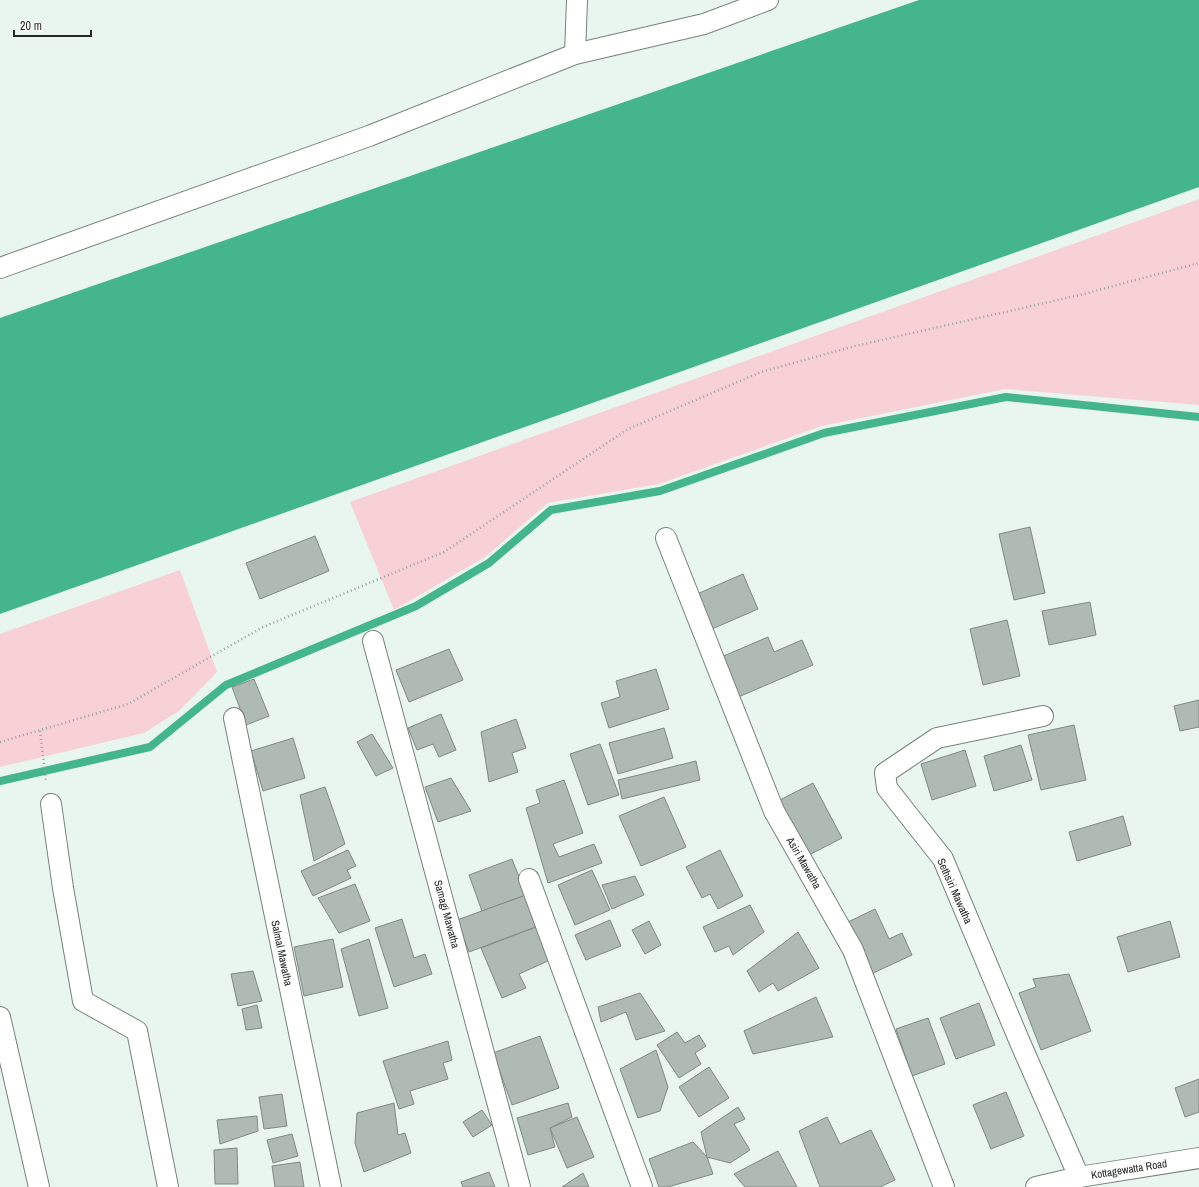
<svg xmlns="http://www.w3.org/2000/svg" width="1199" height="1187" font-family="'Archivo Narrow',sans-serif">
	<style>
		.green { fill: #f8d1d6 }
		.water { fill: #44b58c }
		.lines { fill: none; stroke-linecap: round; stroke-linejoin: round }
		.stream { stroke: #44b58c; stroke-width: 8 }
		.building { fill: #afbab5; stroke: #7f8a85 }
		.minor-casing { stroke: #78827d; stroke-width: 22 }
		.path { stroke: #99a29d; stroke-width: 2.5; stroke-dasharray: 1 3; stroke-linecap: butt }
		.minor { stroke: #fff; stroke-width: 20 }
		.labels { text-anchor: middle; stroke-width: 3; stroke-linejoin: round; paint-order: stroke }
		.street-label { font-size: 11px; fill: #232725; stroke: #fff }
	</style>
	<rect width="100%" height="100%" fill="#e9f5ef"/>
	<g class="green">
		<polygon points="1199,199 1199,405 1005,389 822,426 659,484 548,503 485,557 394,610 350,502"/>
		<polygon points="180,570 217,672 179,711 144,733 0,767 0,634"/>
	</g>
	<polygon class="water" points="919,0 1199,0 1199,187 0,614 0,318"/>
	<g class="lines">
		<polyline class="stream" points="0,781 150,747 226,685 416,606 489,563 551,510 660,491 824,433 1006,397 1199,417"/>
	</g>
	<g class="building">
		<polygon points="1030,527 1045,593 1014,600 999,534"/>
		<polygon points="315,536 329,571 260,599 246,563"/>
		<polygon points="743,574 758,609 712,629 697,594"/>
		<polygon points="1090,602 1096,635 1049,645 1042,611"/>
		<polygon points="1007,620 1020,676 983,685 970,629"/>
		<polygon points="768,637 774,652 802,640 813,665 736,698 719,658"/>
		<polygon points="449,649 463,680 409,702 396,670"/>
		<polygon points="656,669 669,709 609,728 601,703 620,697 616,681"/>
		<polygon points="254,679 269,716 246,725 232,687"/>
		<polygon points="1199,700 1199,727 1180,731 1174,706"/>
		<polygon points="441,714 456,750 439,757 433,744 417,750 408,728"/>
		<polygon points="516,719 526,748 512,753 518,772 489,782 481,732"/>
		<polygon points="1074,725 1086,780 1041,790 1028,735"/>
		<polygon points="664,728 673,758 618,774 609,743"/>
		<polygon points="372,734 393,768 376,776 357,742"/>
		<polygon points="293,738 305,778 263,791 251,751"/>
		<polygon points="600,744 619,795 588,805 570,754"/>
		<polygon points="1021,745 1032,780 994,791 984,756"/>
		<polygon points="965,750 976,786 932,800 921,764"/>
		<polygon points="696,761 700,780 622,799 618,780"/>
		<polygon points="451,778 471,811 438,822 425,787"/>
		<polygon points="564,780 583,833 553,844 559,857 594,844 602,863 548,883 526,808 540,803 536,790"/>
		<polygon points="813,783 842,838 807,856 778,801"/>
		<polygon points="325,787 345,844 314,861 300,795"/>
		<polygon points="664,797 686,847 641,866 619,816"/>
		<polygon points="1123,816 1131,845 1077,861 1069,832"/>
		<polygon points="348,850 356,866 347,870 351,878 313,896 301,871"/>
		<polygon points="720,850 743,896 718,909 710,894 702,898 686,867"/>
		<polygon points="512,859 526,895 482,911 469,875"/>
		<polygon points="592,870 610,910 575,925 558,885"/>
		<polygon points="635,876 644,895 612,909 602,885"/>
		<polygon points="355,884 370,921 339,933 318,898"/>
		<polygon points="526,895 536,927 469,952 457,920"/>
		<polygon points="750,905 764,932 733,955 729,946 715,952 703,927"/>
		<polygon points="875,909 889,939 902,933 912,955 871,974 848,922"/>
		<polygon points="402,919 414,958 425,954 432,974 394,987 375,928"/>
		<polygon points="610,920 621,946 586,960 575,935"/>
		<polygon points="649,921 661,945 645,954 632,930"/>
		<polygon points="1170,921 1180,957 1128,972 1117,937"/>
		<polygon points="536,927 550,960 519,974 526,988 502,998 481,948"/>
		<polygon points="798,932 819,968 778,991 773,983 759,992 747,971"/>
		<polygon points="333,939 343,987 304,996 294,947"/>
		<polygon points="369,939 388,1008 359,1016 341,949"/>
		<polygon points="253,971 262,1001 238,1006 231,974"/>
		<polygon points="1069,974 1091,1031 1041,1050 1019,993 1036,987 1033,979"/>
		<polygon points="640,993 665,1031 636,1040 626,1012 601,1022 598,1007"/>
		<polygon points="816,997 833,1037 753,1054 744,1031"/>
		<polygon points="979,1003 995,1045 956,1059 940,1018"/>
		<polygon points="257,1005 262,1028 246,1030 242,1009"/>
		<polygon points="928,1018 945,1064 912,1076 896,1029"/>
		<polygon points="677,1032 685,1043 699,1035 706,1046 695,1053 701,1064 679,1078 657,1045"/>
		<polygon points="540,1036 559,1088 512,1105 493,1053"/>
		<polygon points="448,1041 452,1060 443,1063 448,1079 410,1091 414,1104 399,1109 383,1061"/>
		<polygon points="656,1050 668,1087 660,1111 638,1118 620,1069"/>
		<polygon points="709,1067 729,1098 699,1117 679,1087"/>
		<polygon points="1199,1079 1199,1112 1185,1117 1175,1088"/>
		<polygon points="1006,1092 1024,1136 991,1149 973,1105"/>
		<polygon points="282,1094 287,1126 264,1129 259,1097"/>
		<polygon points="394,1103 398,1135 405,1133 411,1153 364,1172 355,1143 357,1113"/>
		<polygon points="568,1103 572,1117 550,1128 555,1147 528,1155 517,1118"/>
		<polygon points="738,1107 745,1119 734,1124 750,1150 730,1163 707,1157 701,1132"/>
		<polygon points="482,1110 492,1125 473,1137 463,1122"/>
		<polygon points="257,1116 258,1131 220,1144 217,1120"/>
		<polygon points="577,1117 594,1157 567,1168 550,1128"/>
		<polygon points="827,1117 840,1144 871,1130 895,1180 880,1187 820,1187 799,1131"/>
		<polygon points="292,1134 298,1156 273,1163 267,1140"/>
		<polygon points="693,1142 707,1157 713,1174 668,1187 659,1187 649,1159"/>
		<polygon points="237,1148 238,1184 215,1184 214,1150"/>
		<polygon points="778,1151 797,1187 745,1187 734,1174"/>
		<polygon points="300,1162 304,1187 275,1187 272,1166"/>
		<polygon points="489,1172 495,1187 463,1187 461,1182"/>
		<polygon points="583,1173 589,1187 562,1187"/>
	</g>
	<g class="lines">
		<g class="minor-casing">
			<g id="minor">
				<polyline points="575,54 577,0"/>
				<polyline points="0,268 369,136 575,54 704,24 768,0"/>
				<polyline points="666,538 774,811 853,950 944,1187"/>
				<polyline points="373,641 520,1187"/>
				<polyline points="1043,716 937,738 885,773 887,788 943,859 1019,1040 1079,1177"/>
				<polyline points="234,718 331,1187"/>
				<polyline points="51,804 63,888 83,1001 137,1031 168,1187"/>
				<polyline points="529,879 642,1187"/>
				<polyline points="0,1017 39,1187"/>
				<polyline points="1036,1187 1079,1177 1199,1158"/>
			</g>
		</g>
		<g class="path">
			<polyline points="40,731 46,782"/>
			<polyline points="0,742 128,704 263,627 444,552 628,429 761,372 855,346 1080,295 1199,263"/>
		</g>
		<use href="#minor" class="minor"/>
	</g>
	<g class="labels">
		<g class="street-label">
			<text transform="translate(804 863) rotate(60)" y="4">Asiri Mawatha</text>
			<text transform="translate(955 891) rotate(66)" y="4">Sethsiri Mawatha</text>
			<text transform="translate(447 914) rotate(75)" y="4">Samagi Mawatha</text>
			<text transform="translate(282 953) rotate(78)" y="4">Salmal Mawatha</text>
			<text transform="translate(1129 1169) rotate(-9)" y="4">Kottagewatta Road</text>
		</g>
	</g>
	<path d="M14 30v6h77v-6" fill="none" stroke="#232725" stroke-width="2"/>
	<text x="20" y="30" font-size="12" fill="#232725" stroke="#ffffff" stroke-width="3" paint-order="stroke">20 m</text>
</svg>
